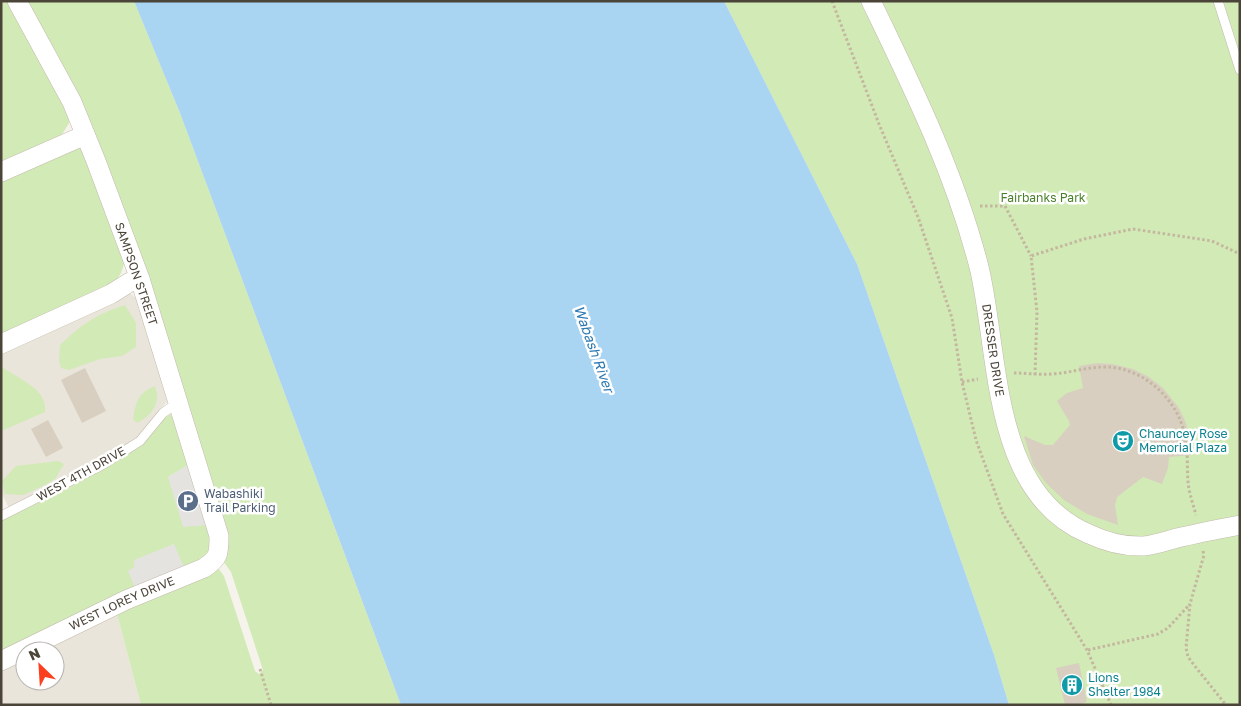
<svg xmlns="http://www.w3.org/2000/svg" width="1241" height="706" font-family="'Golos Text',sans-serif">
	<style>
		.residential { fill: #eae5da }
		.green { fill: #d2eab5 }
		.parking { fill: #e5e3e0 }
		.water { fill: #a9d4f2 }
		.building { fill: #d8cfc1 }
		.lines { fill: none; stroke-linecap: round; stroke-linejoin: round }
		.service-casing { stroke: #c2bbae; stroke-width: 10 }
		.minor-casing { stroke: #c2bbae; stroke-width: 20 }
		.path { stroke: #c4b79f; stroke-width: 3; stroke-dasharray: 2.5 2.5; stroke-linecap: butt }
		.service { stroke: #fff; stroke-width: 9 }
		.minor { stroke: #fff; stroke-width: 19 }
		.labels { text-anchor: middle; stroke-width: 5; stroke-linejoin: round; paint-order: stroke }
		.park-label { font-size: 12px; fill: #4a7f2a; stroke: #fff }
		.street-label { font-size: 12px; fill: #4b4439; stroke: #fff }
		.culture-label { font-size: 12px; fill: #0d838f; stroke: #fff; text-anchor: start }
		.service-label { font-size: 12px; fill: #4e5e75; stroke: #fff; text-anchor: start }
		.water-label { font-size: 14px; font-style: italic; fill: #2e7ab2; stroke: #fff }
	</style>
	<rect width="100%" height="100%" fill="#f6f3ec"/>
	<g class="residential">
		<polygon points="129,293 138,299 169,399 137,438 104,460 9,508 1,492 1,351"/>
		<polygon points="116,610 141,705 1,705 1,667 25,655 25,681 55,681 55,651 33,651"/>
	</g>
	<g class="green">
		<polygon points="1,1 10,1 69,113 69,123 61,136 1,166"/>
		<polygon points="23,1 134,1 180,113 401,705 141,705 116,610 218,568 224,576 255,671 259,674 263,670 231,572 223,561 183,407"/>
		<polygon points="724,1 1240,1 1240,705 1009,705 994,655 857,264"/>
		<polygon points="81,144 125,261 121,273 114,284 1,338 1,178"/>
		<path d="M125,305l11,18v24l-14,9 -22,3 -31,11 -8,-2 -2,-7 1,-16c22,-21 35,-30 65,-40z"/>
		<path d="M1,366c16,13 47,22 44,46l-44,19z"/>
		<path d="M155,386c1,4 3,9 2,13 -1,11 -11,20 -20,24l-4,-4c3,-18 5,-26 22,-33z"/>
		<polygon points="170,414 173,418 190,464 168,477 208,525 212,540 207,556 185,570 173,544 135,588 1,655 1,521 76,484 107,466"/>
		<polygon points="58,461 64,464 55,479 45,485 23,495 5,494 2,481 16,466"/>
	</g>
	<g class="parking">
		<polygon points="190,464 208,525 183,527 168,477"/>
		<polygon points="174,544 185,570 135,588 128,571 134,567 134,560"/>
	</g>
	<polygon class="water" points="134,1 724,1 857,264 994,655 1009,705 401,705 180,113"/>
	<g class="building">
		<polygon points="1097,363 1112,364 1133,369 1149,377 1163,388 1179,408 1186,423 1189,436 1191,455 1169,457 1168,468 1162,484 1143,477 1117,497 1115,505 1118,525 1087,514 1064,500 1046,483 1033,465 1024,436 1045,445 1053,445 1070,425 1069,421 1057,401 1067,393 1083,388 1079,366"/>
		<polygon points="85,368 106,411 82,423 61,380"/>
		<polygon points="48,420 63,448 46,457 31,429"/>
		<polygon points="1079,663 1087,702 1077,705 1065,705 1056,668"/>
	</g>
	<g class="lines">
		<g class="service-casing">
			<g id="service">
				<polyline points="1218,1 1240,70"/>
				<polyline points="1,516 102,465 140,441 163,413 170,408 178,406"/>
			</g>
		</g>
		<g class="minor-casing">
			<g id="minor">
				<path id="s1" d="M871,1c42,87 84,172 108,266 21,87 11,226 110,267 17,8 35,13 55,12 11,-1 22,-5 33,-8 21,-5 42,-9 63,-13"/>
				<polyline points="1,172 85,135"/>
				<polyline points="1,344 111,294 130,282 140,279"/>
				<path id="s2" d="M1,661l125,-61 78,-32c15,-10 15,-14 15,-32l-79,-257 -44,-118 -24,-59 -55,-101"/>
			</g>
		</g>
		<g class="path">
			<polyline points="832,1 879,124 918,217 952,318 962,382 976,440 1003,514 1087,650 1111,705"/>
			<polyline points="980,206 1005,206 1031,256"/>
			<path d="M1014,373c12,0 25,2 38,1 18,-1 34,-7 53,-7 38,0 73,32 80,69 3,15 2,31 3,46 1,11 5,22 8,33"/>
			<polyline points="1035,375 1037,312 1031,256 1084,239 1133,229 1212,241 1240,254"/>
			<polyline points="962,382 978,379"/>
			<polyline points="1203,551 1204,555 1190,604 1186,648 1188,657 1194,665 1226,705"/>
			<polyline points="1088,650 1158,634 1168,628 1190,604"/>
			<polyline points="260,669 271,705"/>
		</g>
		<use href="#service" class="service"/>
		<use href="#minor" class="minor"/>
	</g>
	<defs>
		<g id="theatre-disc" transform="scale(1.125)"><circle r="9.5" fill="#0f9aa8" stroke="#fff"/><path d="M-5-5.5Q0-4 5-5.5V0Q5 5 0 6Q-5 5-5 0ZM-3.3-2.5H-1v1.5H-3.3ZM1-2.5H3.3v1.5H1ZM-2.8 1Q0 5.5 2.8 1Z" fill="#fff"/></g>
		<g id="parking-disc" transform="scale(1.125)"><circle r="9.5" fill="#5c6f8a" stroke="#fff"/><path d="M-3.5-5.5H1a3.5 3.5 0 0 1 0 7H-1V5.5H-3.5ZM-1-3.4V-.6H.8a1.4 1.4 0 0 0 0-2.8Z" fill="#fff"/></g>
		<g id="building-disc" transform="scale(1.125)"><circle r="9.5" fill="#0f9aa8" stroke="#fff"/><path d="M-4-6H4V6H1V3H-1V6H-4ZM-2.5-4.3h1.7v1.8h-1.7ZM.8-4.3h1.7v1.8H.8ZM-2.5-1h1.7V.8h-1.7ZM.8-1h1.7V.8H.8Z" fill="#fff"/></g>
	</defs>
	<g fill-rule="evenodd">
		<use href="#theatre-disc" x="1123" y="441"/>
		<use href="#parking-disc" x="188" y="501"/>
		<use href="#building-disc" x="1072" y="685"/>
	</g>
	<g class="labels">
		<g class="park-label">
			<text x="1043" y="202">Fairbanks Park</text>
		</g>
		<g class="street-label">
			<text transform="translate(136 274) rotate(71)" y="4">SAMPSON STREET</text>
			<text dy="4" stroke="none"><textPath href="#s1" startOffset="372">DRESSER DRIVE</textPath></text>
			<text transform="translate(81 474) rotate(-29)" y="4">WEST 4TH DRIVE</text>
			<text dy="4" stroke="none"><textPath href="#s2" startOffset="134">WEST LOREY DRIVE</textPath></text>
		</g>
		<g class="culture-label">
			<text x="1139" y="438">Chauncey Rose<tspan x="1139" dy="14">Memorial Plaza</tspan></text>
			<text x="1088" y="682">Lions<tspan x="1088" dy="14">Shelter 1984</tspan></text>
		</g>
		<g class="service-label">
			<text x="204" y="498">Wabashiki<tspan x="204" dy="14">Trail Parking</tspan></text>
		</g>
		<g class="water-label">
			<text transform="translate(594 349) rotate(70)" y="5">Wabash River</text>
		</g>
	</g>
	<rect width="1241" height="706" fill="none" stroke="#4b4439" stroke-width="5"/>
	<g transform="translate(40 666) rotate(335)"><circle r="24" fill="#ffffff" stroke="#b7b4b0"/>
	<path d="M0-4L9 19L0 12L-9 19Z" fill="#fc3f1d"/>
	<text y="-8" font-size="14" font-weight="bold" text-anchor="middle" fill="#4b4439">N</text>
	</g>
</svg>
